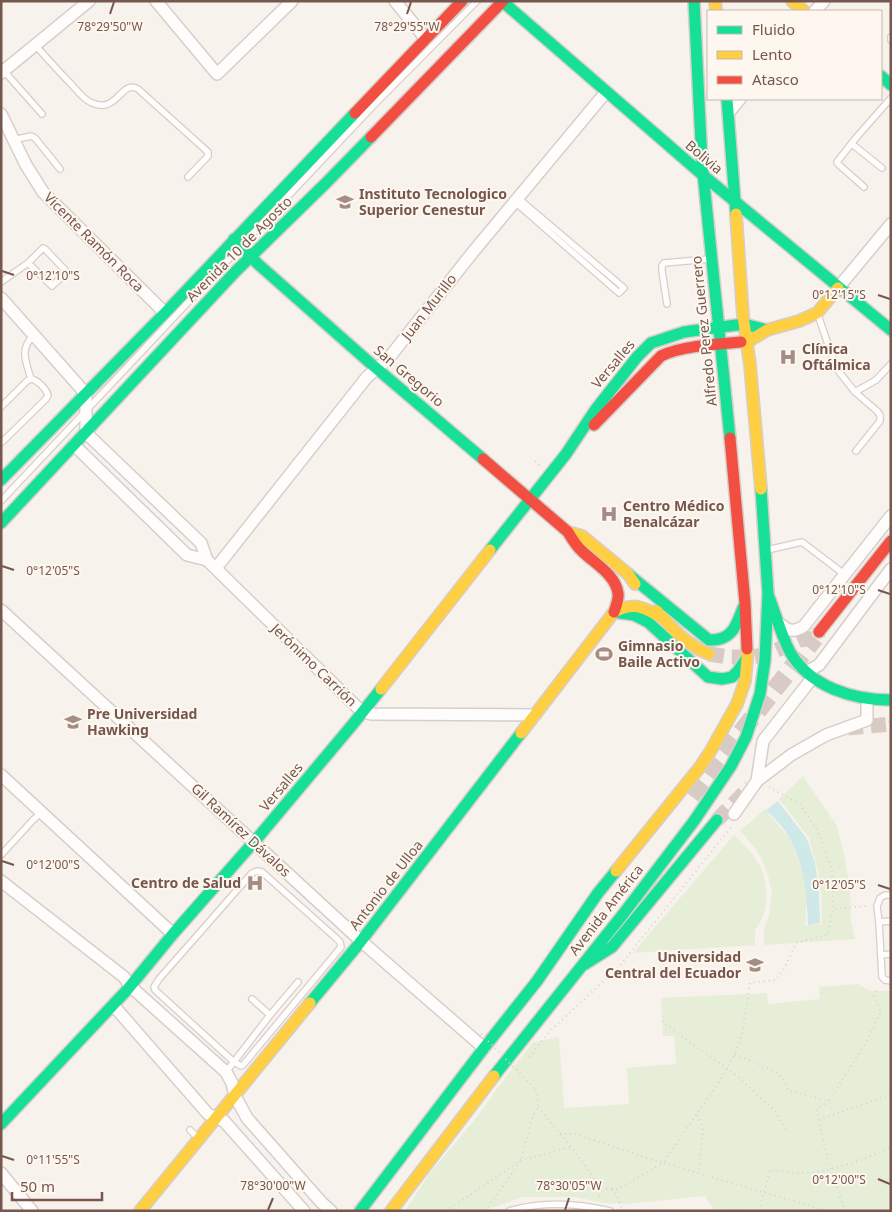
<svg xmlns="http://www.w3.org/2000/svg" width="892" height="1212" font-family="'Noto Sans',sans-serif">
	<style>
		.green { fill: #e7eed8 }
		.water { fill: #cfe8e8 }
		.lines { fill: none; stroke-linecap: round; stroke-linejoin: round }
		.secondary-tunnel { stroke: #d8cbc5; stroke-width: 15; stroke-dasharray: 15 8; stroke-linecap: butt }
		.primary-tunnel { stroke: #d8cbc5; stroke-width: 18; stroke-dasharray: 18 9; stroke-linecap: butt }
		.lane-casing { stroke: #d6ceca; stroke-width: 8 }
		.street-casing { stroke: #d6ceca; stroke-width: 14 }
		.fast-casing { stroke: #d7ceca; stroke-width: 14 }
		.slow-casing { stroke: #d7ceca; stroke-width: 14 }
		.jam-casing { stroke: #d7ceca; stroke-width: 14 }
		.path { stroke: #dad1d0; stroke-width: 2; stroke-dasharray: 1 4; stroke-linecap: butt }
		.lane { stroke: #fefdfc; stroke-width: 5.5 }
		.street { stroke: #fefdfc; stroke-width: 11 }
		.fast { stroke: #16e098; stroke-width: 11 }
		.slow { stroke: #ffcf43; stroke-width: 11 }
		.jam { stroke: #f24e42; stroke-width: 11 }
		.path-bridge { stroke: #dad1d0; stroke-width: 2; stroke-dasharray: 1 4; stroke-linecap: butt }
		.ticks { fill: none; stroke: #76574d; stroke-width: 2 }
		.labels { text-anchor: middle; stroke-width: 4; stroke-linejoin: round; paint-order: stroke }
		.street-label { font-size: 14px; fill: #76574d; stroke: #fef7ef }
		.poi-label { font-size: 14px; font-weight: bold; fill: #76574d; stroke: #fef7ef; text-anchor: start }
		.ticks-label { font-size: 12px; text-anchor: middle; fill: #76574d; stroke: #fef7ef; stroke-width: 4; stroke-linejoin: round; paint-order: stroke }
	</style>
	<rect width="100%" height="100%" fill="#f8f2ed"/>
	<g class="green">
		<polygon points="803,776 837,826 845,859 850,891 851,922 855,939 764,945 764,928 769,916 772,893 768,875 762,860 755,848 740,831 765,809 790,839 797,856 804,876 807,898 805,925 822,924 821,894 818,872 809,838 779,799"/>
		<path d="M734,835c9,9 19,18 25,29 11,21 10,49 -4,66v15l-122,8z"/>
		<polygon points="858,984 870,991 891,991 891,1211 715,1211 713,1209 705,1196 627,1204 604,1203 575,1197 523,1197 483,1211 405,1211 429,1174 477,1117 499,1086 532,1043 559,1037 564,1108 629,1104 627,1068 676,1064 674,1036 663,1036 661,998 767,993 768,1004 820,999 819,987"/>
	</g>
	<path class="water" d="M778,801l29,38 8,24 4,29 1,31 -12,2c-1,-33 -4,-63 -21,-91 -5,-9 -14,-17 -21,-24z"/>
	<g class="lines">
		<g class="secondary-tunnel">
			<polyline points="709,654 729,657 753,657 768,654 800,640 815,638 819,632"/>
			<polyline points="848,728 891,724"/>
			<polyline points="717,820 750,787"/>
		</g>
		<polyline class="primary-tunnel" points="691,796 815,638"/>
		<g class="lane-casing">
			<g id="lane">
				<polyline points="891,37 891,40"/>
				<path d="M35,45c12,13 24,27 37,40 6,7 12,15 20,18 26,11 29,-24 46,-14l70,63v4l-20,21"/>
				<polyline points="4,71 42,114"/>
				<polyline points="13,140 31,136 35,138 60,169"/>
				<polyline points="852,144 882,168"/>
				<polyline points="864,187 838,164 837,162 855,139 891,98"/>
				<polyline points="515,202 619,293 624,288 518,198"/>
				<polyline points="1,282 28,263 43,248 45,249 65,270 64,275 52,286 28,263"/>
				<polyline points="667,304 662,271 662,266 664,263 710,259"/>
				<polyline points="818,315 836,368 855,392 877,411 880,415 880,421 856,451"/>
				<polyline points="855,392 876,380 891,364"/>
				<polyline points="1,407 27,381 31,379"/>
				<path d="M1,443l45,-44 2,-4c-2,-6 -10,-15 -17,-16 -5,-17 -12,-30 3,-44"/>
				<polyline points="1,501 372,107 477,1"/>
				<polyline points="767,550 802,542 844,574"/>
				<polyline points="1,855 33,820 42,812"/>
				<polygon points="257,871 262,872 336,938 340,942 341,947 243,1065 241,1066 234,1062 155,990 154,987 159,979 252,873"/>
				<polyline points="891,895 885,895 880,898 877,906 879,922 882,977 885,980 891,981"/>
				<polyline points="879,922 891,921"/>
				<polyline points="881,955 891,954"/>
				<polyline points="252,999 270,1015"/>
				<polyline points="226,1072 270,1015 298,982"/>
				<polyline points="190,1130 199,1139"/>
				<path d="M509,1211c33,-10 68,-8 101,0"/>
			</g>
		</g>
		<g class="street-casing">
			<g id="street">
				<polyline points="156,1 217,74 292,1"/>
				<polyline points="395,1 426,39"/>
				<polyline points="815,11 824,1"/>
				<polyline points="1,73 89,1"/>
				<polyline points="729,112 740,99"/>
				<polyline points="1,114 26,165 43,192 165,313"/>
				<polyline points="838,288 891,224"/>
				<polyline points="1,298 86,394 86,433 201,543 207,560 357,707 363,711 371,714 535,715"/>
				<polyline points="74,445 187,555 207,560"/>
				<polyline points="216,568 367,377 388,359 473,252 606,92"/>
				<polyline points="1,610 361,941 484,1048"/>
				<path d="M779,623c9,8 14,10 25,3l87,-110"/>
				<polyline points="806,672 819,665 891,569"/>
				<polyline points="1,775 173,934"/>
				<polyline points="757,781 763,741 813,677"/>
				<polyline points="734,814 757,781 791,755 826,735 867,720 867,699"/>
				<polyline points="1,881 124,977 130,986 226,1072 232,1083 235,1096 247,1118 321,1202 331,1211"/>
				<polyline points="113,1005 208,1114 224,1121 304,1211"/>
				<polyline points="1,1173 32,1211"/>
			</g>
		</g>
		<g class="fast-casing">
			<g id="fast">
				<polyline points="694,1 702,163 730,438"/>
				<polyline points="503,2 704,176 891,330"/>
				<polyline points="881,76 891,85"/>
				<polyline points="727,99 736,214"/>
				<polyline points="234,239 258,264 369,362 483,459"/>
				<polyline points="1,480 165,313 355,113"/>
				<polyline points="1,523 236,271 326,183 371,137"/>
				<polyline points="490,550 566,454 596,409 637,357 651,343 684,332 744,324 767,330"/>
				<path d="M628,574l81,66c23,1 27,-14 34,-32"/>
				<path d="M769,597c7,18 12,38 21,55 20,35 63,48 101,48"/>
				<polyline points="614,612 634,615 648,622 708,677 722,679 732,677 738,671 746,659"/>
				<polyline points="585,964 612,947 717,820"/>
				<polyline points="310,1003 358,945 521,733"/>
				<polyline points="494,1076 624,913 694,821 731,766 746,737 760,694 765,660 768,593 761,489"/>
				<polyline points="1,1124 127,990 173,934 260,835 353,724 381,689"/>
				<polyline points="360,1211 484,1048 537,981 598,893 616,871"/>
			</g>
		</g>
		<g class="slow-casing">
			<g id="slow">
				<polyline points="715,1 716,11"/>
				<polyline points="792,1 804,11"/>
				<polyline points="736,214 743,316 750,365 761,489"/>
				<polyline points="741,342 747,342 767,330 799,321 817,313 838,288"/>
				<polyline points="568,532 582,536 628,574 635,584"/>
				<path d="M657,611c15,18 30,34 52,43"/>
				<polyline points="381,689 490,550"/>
				<path d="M521,733l93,-121c22,-11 29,-4 49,6"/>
				<polyline points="616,871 700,767 710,752 737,704 745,681 747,659 747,649"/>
				<polyline points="140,1211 310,1003"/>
				<polyline points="391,1211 494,1076"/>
			</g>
		</g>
		<g class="jam-casing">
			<g id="jam">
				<polyline points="355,113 462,1"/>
				<polyline points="371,137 503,1"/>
				<path d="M594,425l67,-69c20,-10 57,-12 80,-14"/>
				<polyline points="730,438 745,603 747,649"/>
				<path d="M483,459l85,73c4,7 8,14 14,19 13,13 33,23 36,42 1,6 -2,13 -4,19"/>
				<polyline points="819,632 891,541"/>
			</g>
		</g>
		<g class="path">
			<polyline points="395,367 405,368"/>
			<polyline points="535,461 540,466"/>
			<polyline points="878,721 891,722"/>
			<polyline points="769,787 800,804 817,830 832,870 833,909 867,906"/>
			<polyline points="662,1021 691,1043 727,1068 736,1075 775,1111 788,1133"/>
			<polyline points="735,1054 776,1072 781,1076 789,1091 829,1101 865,1044 881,1012 874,996 878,987"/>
			<polyline points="529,1057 552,1029 618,968 732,826 732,824"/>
			<path d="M829,1101l-12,8c5,35 16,68 28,102"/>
			<path d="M538,1107c22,27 45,53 63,82l-3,11"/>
			<polyline points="697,1115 703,1127 699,1173"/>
			<polyline points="819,1120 891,1094"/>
			<polyline points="560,1134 575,1134 663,1163 719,1082 735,1054 742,1034 750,983 776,980 785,967 796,943 828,934 833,909"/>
			<polyline points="1,1147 3,1146"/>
			<polyline points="601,1189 618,1189 663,1163 828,1211"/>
			<polyline points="612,1189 616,1194 623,1211"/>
			<polyline points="446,1211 521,1160 572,1147"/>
			<polyline points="485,1211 502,1188 521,1160 533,1115 538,1107 537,1092 534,1088"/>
			<polyline points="731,1211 738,1208 741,1211"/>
			<path d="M759,1211l11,-41c10,1 21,3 31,3 30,-1 63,-13 90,-26"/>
		</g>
		<use href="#lane" class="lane"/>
		<use href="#street" class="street"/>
		<use href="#fast" class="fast"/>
		<use href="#slow" class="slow"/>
		<use href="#jam" class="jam"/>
		<polyline class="path-bridge" points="481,1034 534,1088"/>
	</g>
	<path class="ticks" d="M110,14l4,-12M407,14l4,-12M2,271l12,4M878,295l12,4M2,566l12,4M878,590l12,4M2,861l12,4M878,885l12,4M2,1156l12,4M878,1179l12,5M268,1210l5,-12M565,1210l4,-12"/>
	<defs>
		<g id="university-bare" transform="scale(1.35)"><path d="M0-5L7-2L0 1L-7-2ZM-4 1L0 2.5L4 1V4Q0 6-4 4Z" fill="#a48d85" stroke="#fef7ef" stroke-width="2.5" paint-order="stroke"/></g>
		<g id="hospital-bare" transform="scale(1.35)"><path d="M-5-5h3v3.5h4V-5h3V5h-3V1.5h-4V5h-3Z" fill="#a48d85" stroke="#fef7ef" stroke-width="2.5" paint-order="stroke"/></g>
		<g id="stadium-bare" transform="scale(1.35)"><path d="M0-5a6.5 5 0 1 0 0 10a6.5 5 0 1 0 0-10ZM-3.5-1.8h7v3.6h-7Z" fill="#a48d85" stroke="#fef7ef" stroke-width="2.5" paint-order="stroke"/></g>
	</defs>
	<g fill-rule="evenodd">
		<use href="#university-bare" x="345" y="202"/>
		<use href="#hospital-bare" x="788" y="357"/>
		<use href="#hospital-bare" x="609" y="514"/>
		<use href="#stadium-bare" x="604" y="654"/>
		<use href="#university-bare" x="73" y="722"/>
		<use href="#hospital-bare" x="255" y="883"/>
		<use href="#university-bare" x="755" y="965"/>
	</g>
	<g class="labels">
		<g class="street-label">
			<text transform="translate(704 157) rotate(40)" y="5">Bolivia</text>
			<text transform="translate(94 242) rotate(45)" y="5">Vicente Ramón Roca</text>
			<text transform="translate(239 249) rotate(-45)" y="5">Avenida 10 de Agosto</text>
			<text transform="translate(429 307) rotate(-52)" y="5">Juan Murillo</text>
			<text transform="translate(704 331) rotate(-96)" y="5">Alfredo Perez Guerrero</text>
			<text transform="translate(613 364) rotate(-50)" y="5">Versalles</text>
			<text transform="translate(409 376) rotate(40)" y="5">San Gregorio</text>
			<text transform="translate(314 665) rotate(44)" y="5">Jerónimo Carrión</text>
			<text transform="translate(281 787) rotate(-50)" y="5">Versalles</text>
			<text transform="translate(241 830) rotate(43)" y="5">Gil Ramírez Dávalos</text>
			<text transform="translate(386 885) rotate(-52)" y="5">Antonio de Ulloa</text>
			<text transform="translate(606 910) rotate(-52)" y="5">Avenida América</text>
		</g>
		<g class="poi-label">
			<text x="359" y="199">Instituto Tecnologico<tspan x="359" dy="16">Superior Cenestur</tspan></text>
			<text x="802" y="354">Clínica<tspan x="802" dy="16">Oftálmica</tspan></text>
			<text x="623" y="511">Centro Médico<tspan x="623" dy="16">Benalcázar</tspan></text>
			<text x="618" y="651">Gimnasio<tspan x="618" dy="16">Baile Activo</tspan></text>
			<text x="87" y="719">Pre Universidad<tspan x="87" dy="16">Hawking</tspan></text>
			<text x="241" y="888" text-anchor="end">Centro de Salud</text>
			<text x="741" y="962" text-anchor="end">Universidad<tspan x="741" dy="16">Central del Ecuador</tspan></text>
		</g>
	</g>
	<g class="ticks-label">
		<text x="110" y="31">78°29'50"W</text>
		<text x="407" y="31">78°29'55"W</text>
		<text x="53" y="280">0°12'10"S</text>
		<text x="839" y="299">0°12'15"S</text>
		<text x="53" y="575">0°12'05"S</text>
		<text x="839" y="594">0°12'10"S</text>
		<text x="53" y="869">0°12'00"S</text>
		<text x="839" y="889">0°12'05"S</text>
		<text x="53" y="1164">0°11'55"S</text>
		<text x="839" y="1184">0°12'00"S</text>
		<text x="273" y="1190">78°30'00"W</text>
		<text x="569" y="1190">78°30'05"W</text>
	</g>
	<rect width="892" height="1212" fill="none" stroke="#76574d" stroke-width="5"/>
	<rect x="707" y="10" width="175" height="90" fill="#fef7ef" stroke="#c8b7ae"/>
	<rect x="717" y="26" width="25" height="8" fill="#16e098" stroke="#c8b7ae"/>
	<text x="752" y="35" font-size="15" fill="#76574d">Fluido</text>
	<rect x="717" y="51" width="25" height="8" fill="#ffcf43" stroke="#c8b7ae"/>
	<text x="752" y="60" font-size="15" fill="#76574d">Lento</text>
	<rect x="717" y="76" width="25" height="8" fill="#f24e42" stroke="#c8b7ae"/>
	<text x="752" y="85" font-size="15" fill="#76574d">Atasco</text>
	<path d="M12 1192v8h90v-8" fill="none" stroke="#76574d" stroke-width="2.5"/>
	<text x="20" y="1192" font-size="15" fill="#76574d" stroke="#fef7ef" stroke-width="4" paint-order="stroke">50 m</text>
</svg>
